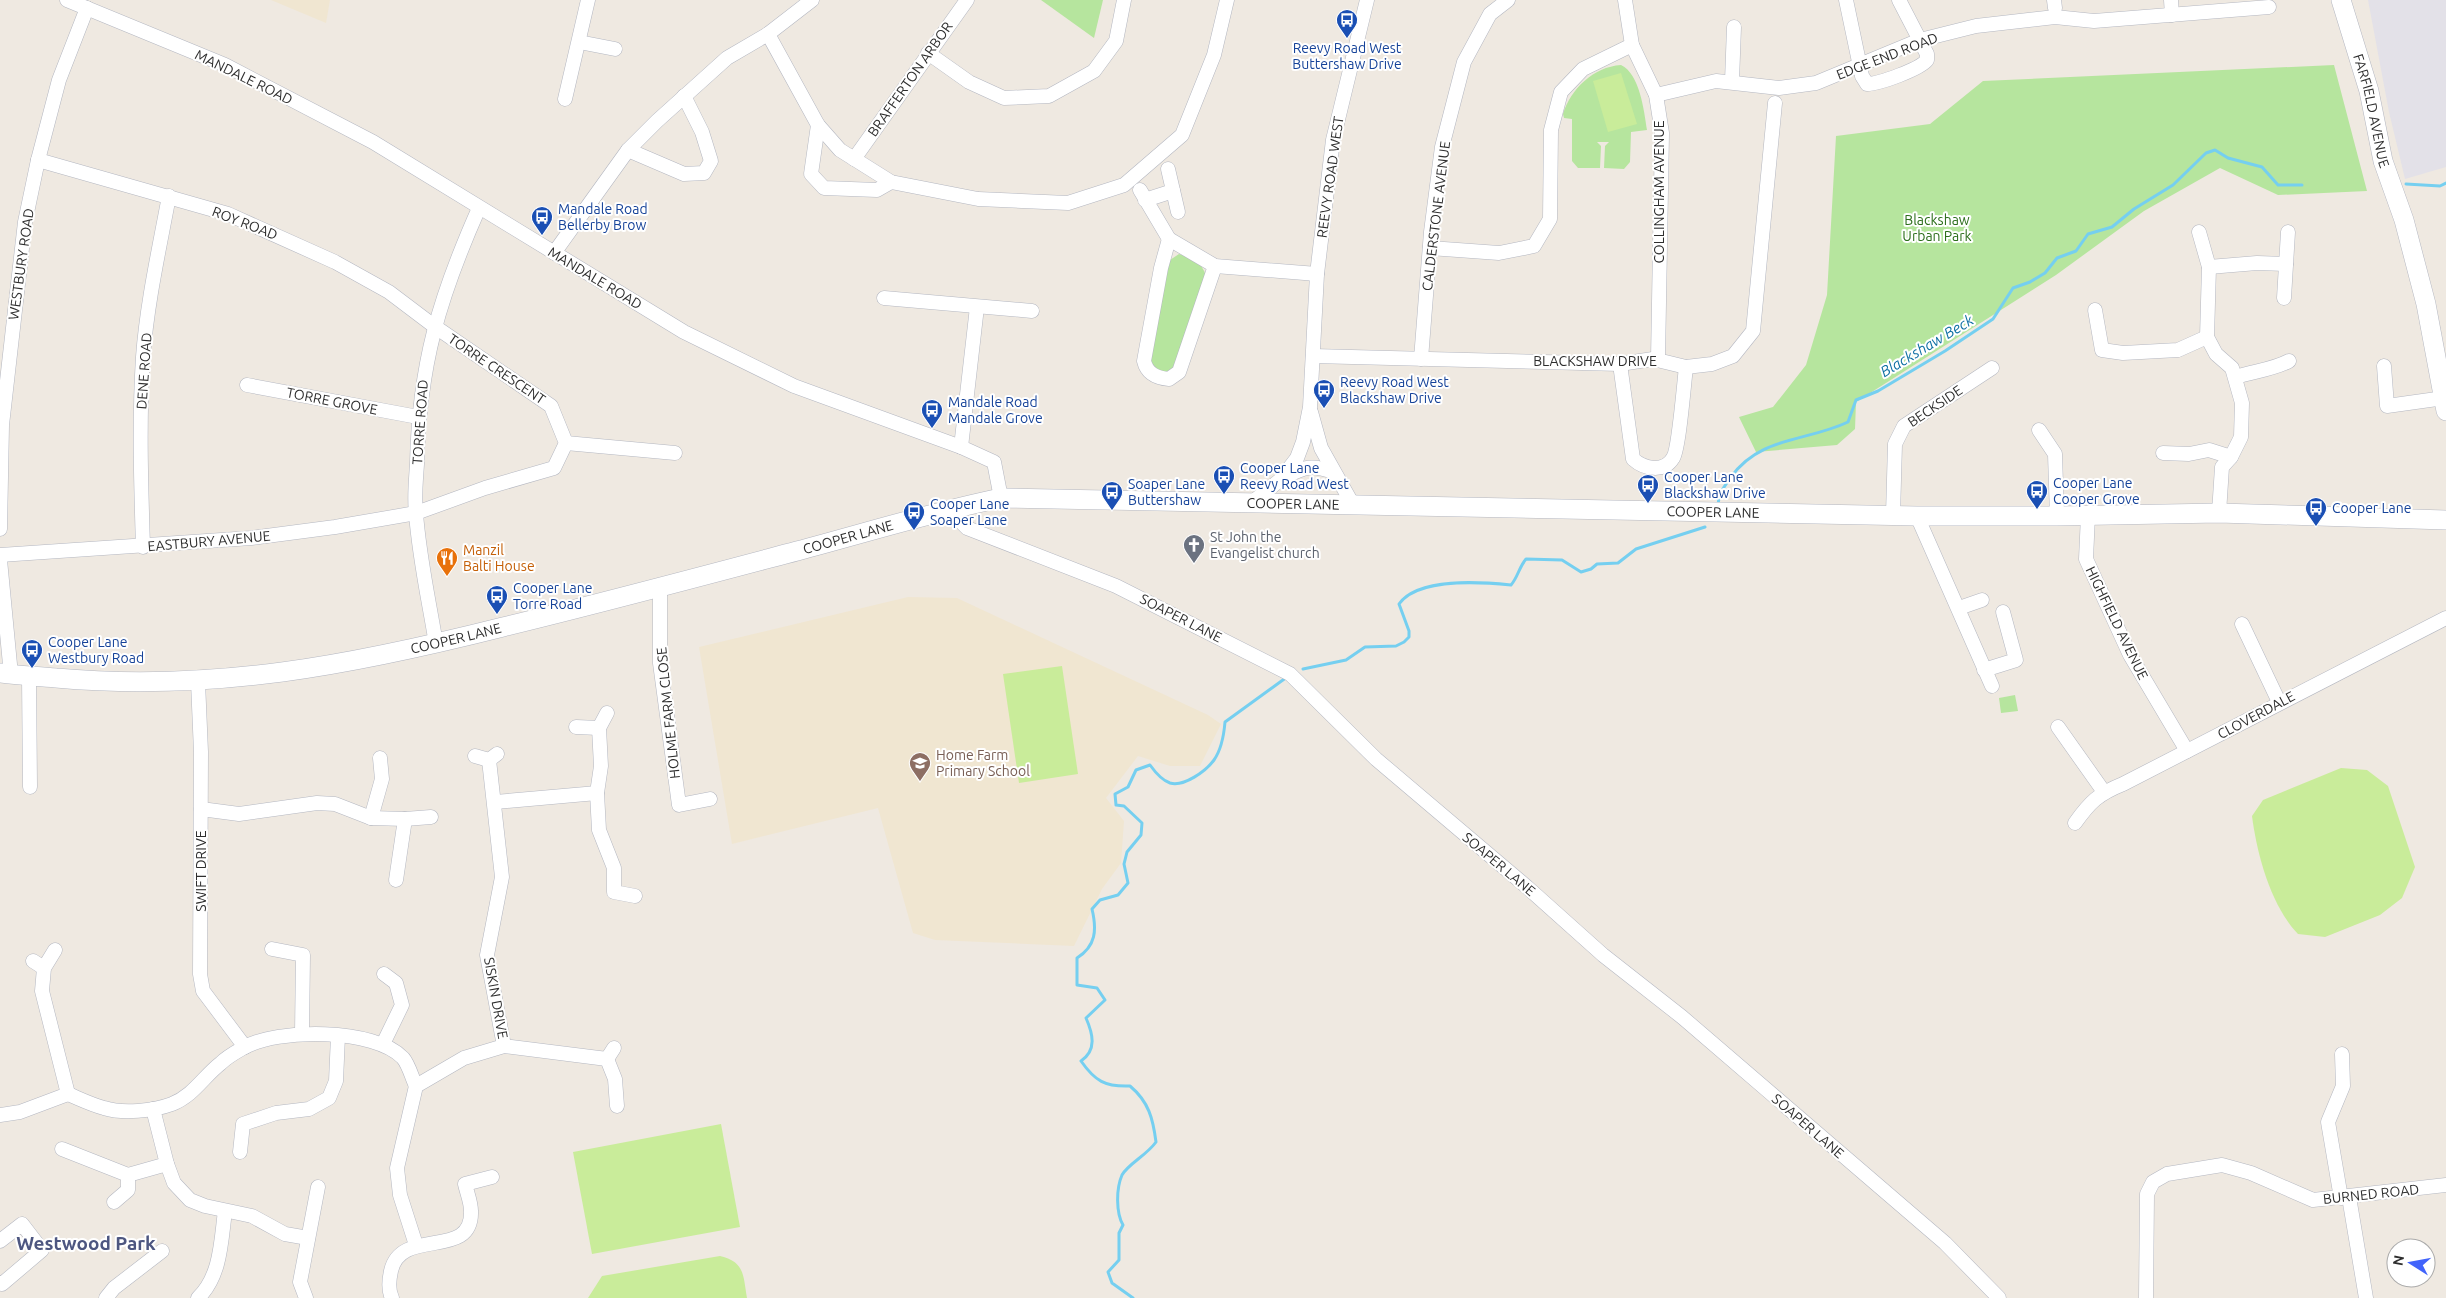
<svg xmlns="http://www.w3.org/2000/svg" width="2446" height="1298" font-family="Ubuntu,sans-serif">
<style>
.industrial{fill:#e3e1e8}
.education{fill:#f0e6d1}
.green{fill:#b6e59e}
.pitch{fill:#c9ec9a}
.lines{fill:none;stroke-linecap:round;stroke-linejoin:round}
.stream{stroke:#75cff0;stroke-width:3}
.street-casing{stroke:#b4b7c1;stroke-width:15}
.secondary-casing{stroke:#b4b7c1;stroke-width:20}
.street{stroke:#fff;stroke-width:14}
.secondary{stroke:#fff;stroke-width:19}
.labels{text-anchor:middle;stroke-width:4;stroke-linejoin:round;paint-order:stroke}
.transit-label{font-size:14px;fill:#164399;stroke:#fff;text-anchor:start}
.street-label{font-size:14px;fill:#2e2e2e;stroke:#fff}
.park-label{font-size:14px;fill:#2c6e1b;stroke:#fff}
.worship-label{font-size:14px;fill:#5b616d;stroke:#fff;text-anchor:start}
.food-label{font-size:14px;fill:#c56008;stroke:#fff;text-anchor:start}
.education-label{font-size:14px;fill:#785e54;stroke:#fff;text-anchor:start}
.water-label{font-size:15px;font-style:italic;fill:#0d6fa3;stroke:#fff}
.district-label{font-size:19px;font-weight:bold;fill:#4d5680;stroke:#fff}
</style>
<rect width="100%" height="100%" fill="#efe9e1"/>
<polygon class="industrial" points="2368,0 2446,0 2446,167 2405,179 2389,112"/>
<g class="education">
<polygon points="271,0 330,0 326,23"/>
<polygon points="908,597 957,598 1208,715 1221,724 1200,766 1170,766 1138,756 1106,798 1124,821 1121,863 1102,889 1074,946 935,940 913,933 878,808 732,844 699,647"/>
</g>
<g class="green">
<polygon points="1041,0 1103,0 1094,38"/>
<path d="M1621 65C1640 74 1644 111 1647 130L1631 132 1630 162 1624 169 1604 168 1605 146 1609 142H1597L1601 146 1600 168H1578L1572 161V119L1564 118 1563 114C1571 89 1593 67 1621 65Z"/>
<polygon points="2334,65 2367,191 2278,195 2220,168 2144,211 2056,275 1856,402 1855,429 1837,445 1756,452 1739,417 1773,407 1806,365 1827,295 1836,136 1930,124 1983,81"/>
<path d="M1179 254C1192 258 1202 262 1206 276L1176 365 1170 374 1161 375 1149 364 1167 262Z"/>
<polygon points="2015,695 2018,711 2001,713 1999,698"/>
</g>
<g class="pitch">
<polygon points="1621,73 1637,124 1608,132 1593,81"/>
<polygon points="1062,666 1078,774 1019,783 1003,674"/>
<path d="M2341 768 2367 770 2388 786 2415 867 2402 898 2380 915 2325 937 2298 934C2271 906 2257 855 2252 816L2263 800Z"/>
<polygon points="721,1124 740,1227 592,1254 573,1152"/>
<path d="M720 1256C745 1262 743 1275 747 1298H588L602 1276Z"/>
</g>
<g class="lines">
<g class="stream">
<polyline points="2406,184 2440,186 2446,183"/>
<path d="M1718 504C1719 493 1724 487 1731 477 1760 436 1806 442 1848 422L1856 400 1878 391 1945 351 1993 319 2013 288 2030 282 2045 273 2057 258 2076 251 2088 234 2112 227 2134 209 2173 185 2206 153 2215 150 2228 158 2262 167 2278 185H2302"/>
<path d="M1303 669 1346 660 1365 647 1396 646 1404 642 1409 637V631L1399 604C1418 577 1481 582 1511 585 1518 577 1519 567 1526 559L1562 560 1581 572 1591 569 1597 564 1618 563 1636 549 1705 527"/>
<path d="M1133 1298 1112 1283 1108 1272 1119 1260V1233L1123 1225C1116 1213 1116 1189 1122 1175 1128 1164 1147 1155 1156 1142 1153 1119 1149 1102 1130 1086 1105 1087 1095 1081 1081 1061 1097 1050 1093 1034 1086 1018L1105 1000 1097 988 1077 985V958C1096 946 1097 930 1092 909L1100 900 1118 895 1128 883 1124 864 1127 852 1141 835 1142 823 1124 806 1116 805 1115 794 1128 787 1136 770 1150 765C1155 772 1161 780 1170 783 1184 787 1206 771 1214 760 1221 750 1224 734 1225 722L1287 677"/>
</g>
<g class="street-casing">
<g id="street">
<polyline points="67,0 225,65 373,142 684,332 794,386 961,447 994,462 1001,498"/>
<polyline points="1625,0 1632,45 1656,95 1662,133 1658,359"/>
<path d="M1846 0 1862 76 1867 84C1879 84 1920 69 1927 60V54L1899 0"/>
<polyline points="2054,0 2055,8"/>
<polyline points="2171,0 2172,15"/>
<polyline points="768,34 818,125 840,150 891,182 978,199 1068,203 1124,185 1182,135 1214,55 1227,0"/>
<polyline points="579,42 615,49"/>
<polyline points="928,53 969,82 1004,98 1049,96 1094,71 1116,41 1124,0"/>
<polyline points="1732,81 1734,27"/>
<polyline points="1656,95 1716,81 1779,88 1816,83 1920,40 1976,26 2055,17 2094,21 2269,7"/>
<polyline points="565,99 588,0"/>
<polyline points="818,125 811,174 824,188 877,190 891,182"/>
<polyline points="628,150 684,174 704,173 711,161 702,132 684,96"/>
<polyline points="854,159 967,0"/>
<polyline points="1168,169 1178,212"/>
<polyline points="1140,190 1169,239 1215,266 1317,274"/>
<polyline points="1145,200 1173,191"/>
<polyline points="2199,232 2209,267 2207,337 2216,354 2232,368 2242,403 2241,437 2231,457 2222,467 2219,513"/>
<path d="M1169 239 1161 268 1144 361C1147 374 1157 378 1169 379L1179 372 1215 266"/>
<polyline points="1430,248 1499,253 1534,246 1550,219 1551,130 1561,92 1583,69 1632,45"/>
<polyline points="554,253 628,150 657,121 727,58 768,34 812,0"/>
<polyline points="2209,267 2257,263 2286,264"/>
<polyline points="884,298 1032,311"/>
<polyline points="2284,298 2288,232"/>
<polyline points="2095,310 2102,350 2123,353 2178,350 2207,337"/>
<polyline points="1313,356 1620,364 1653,359 1686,367 1712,364 1733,356 1753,331 1775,103"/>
<polyline points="1421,359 1431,232 1442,147 1464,62 1490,14 1508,0"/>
<path d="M1620 364 1633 459C1644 469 1664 473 1673 458 1679 449 1684 383 1686 367"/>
<polyline points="2384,366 2387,406 2444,398"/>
<path d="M2236 377C2254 371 2272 370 2289 361"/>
<polyline points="247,385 418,417"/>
<polyline points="1311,412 1321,448 1353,505"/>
<polyline points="2039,430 2055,454 2057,516"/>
<polyline points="566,443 675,453"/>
<polyline points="961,447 977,307"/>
<polyline points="2163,453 2189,454 2209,450 2231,457"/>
<path d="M1284 477C1305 467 1311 464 1333 472"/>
<polyline points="1250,504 1280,480 1297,458 1303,442 1310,407 1317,274 1333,140 1367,0"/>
<polyline points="952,508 957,518 967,528 1116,586 1290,674 1376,759 1527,887 1603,955 1682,1017 1945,1243 1999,1298"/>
<polyline points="1893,515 1895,444 1904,426 1992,368"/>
<polyline points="2088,515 2086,559 2130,655 2187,751"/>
<polyline points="1917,516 1992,686"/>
<polyline points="0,529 2,425 25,222 38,160 59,80 87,8"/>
<path d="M143 547C141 483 139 420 143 357 147 303 159 250 169 196"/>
<polyline points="0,555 251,538 335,527 416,513 485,488 554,468 566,443 551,406 434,326 389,292 335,262 228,214 38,160"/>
<polyline points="0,560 11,675"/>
<polyline points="660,588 660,663 679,805 710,799"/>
<polyline points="1959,608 1982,600"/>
<polyline points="2242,624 2279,702"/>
<path d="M436 644C429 601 419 557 416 513 414 497 416 480 417 464 419 365 439 298 479 208"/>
<polyline points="1984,670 2016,660 2003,612"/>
<polyline points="29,676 30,787"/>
<polyline points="198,682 201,752 200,974 203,991 245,1047"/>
<polyline points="607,713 599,728 601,766 597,793 599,830 614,868 614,892 635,896"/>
<polyline points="576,727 599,728"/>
<polyline points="2058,727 2104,792"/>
<polyline points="475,756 489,760 497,754"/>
<polyline points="489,760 502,877 487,955 504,1046"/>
<polyline points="495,802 597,793"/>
<polyline points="201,809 239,814 317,803 335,804 371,818 405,819 431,817"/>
<polyline points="371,818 382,779 380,758"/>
<path d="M2075 823C2090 802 2098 794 2123 784L2446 618"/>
<polyline points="396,880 405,819"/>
<polyline points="272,949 303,955 302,1034"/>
<polyline points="55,950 44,968 42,991 68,1094"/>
<polyline points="33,961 44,968"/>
<polyline points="383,1044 402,1005 396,983 384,974"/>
<polyline points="607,1059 614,1048"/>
<polyline points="416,1086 464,1058 504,1046 607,1059 615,1079 617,1106"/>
<polyline points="416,1086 397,1168 400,1195 416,1245"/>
<polyline points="153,1109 167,1164 174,1183 190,1200 205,1206 252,1216 285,1234 308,1238"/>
<path d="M0 1115 20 1112 68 1094C80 1099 92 1105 104 1108 123 1114 153 1111 172 1104 194 1095 203 1077 221 1063 227 1057 236 1052 243 1048 277 1028 375 1028 403 1058 409 1065 412 1078 416 1086"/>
<polyline points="62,1149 128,1175 167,1164"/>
<polyline points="240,1152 243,1124 276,1113 309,1109 329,1098 336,1081 338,1036"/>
<polyline points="2349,1197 2366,1298"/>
<polyline points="2341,1198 2328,1122 2343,1086 2342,1054"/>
<polyline points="114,1202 128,1190 128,1175"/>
<polyline points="0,1241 22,1224 42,1250 2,1284 0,1283"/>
<polyline points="106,1298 114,1288 162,1251"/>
<path d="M198 1298C221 1276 221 1241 225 1211"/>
<polyline points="306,1298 300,1282 318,1187"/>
<path d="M392 1298C388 1290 389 1280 391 1271 401 1226 473 1261 471 1211 471 1202 467 1193 465 1184L492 1177"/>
<polyline points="2146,1298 2147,1194 2153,1182 2167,1174 2222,1165 2251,1173 2313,1200 2446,1185"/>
</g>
</g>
<g class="secondary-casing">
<g id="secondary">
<path id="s1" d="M2341 0 2369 91 2383 161 2404 220 2426 304 2446 411"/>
<path id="s2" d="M0 673C19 676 38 676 56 678 214 692 352 665 503 627 602 603 699 577 797 551 865 533 932 512 1001 498L1917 516H2057L2219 513 2446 520"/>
</g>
</g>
<use href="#street" class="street"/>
<use href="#secondary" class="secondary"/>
</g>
<defs>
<g id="bus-pin" transform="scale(1.125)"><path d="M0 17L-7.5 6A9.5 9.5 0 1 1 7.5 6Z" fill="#1a4fb4" stroke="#fff"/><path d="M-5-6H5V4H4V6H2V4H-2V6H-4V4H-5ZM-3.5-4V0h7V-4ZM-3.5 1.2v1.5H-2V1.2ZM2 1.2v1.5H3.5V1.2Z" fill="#fff"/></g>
<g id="church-pin" transform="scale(1.125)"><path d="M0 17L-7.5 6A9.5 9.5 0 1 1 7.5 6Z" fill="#6b7280" stroke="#fff"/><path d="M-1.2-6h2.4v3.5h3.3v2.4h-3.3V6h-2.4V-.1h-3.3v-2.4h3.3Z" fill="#fff"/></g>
<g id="restaurant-pin" transform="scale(1.125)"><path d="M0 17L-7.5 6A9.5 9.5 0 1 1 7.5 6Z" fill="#e8710a" stroke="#fff"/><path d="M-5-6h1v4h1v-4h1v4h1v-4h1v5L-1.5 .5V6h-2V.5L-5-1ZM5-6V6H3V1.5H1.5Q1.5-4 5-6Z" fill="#fff"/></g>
<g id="school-pin" transform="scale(1.125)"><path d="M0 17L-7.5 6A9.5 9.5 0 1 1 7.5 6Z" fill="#8d6e63" stroke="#fff"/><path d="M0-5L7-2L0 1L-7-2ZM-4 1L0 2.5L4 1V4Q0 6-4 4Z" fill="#fff"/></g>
</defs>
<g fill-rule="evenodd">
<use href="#bus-pin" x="1347" y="20"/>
<use href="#bus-pin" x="542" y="217"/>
<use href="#bus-pin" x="1324" y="390"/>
<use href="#bus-pin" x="932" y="410"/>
<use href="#bus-pin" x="1224" y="476"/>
<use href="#bus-pin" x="1648" y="485"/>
<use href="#bus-pin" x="2037" y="491"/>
<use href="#bus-pin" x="1112" y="492"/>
<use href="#bus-pin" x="2316" y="508"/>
<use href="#bus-pin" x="914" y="512"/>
<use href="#church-pin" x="1194" y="545"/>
<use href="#restaurant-pin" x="447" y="558"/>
<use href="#bus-pin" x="497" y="596"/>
<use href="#bus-pin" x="32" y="650"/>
<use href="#school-pin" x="920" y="763"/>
</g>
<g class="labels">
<g class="transit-label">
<text x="1347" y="53" text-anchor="middle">Reevy Road West<tspan x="1347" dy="16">Buttershaw Drive</tspan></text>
<text x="558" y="214">Mandale Road<tspan x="558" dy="16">Bellerby Brow</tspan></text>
<text x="1340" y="387">Reevy Road West<tspan x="1340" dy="16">Blackshaw Drive</tspan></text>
<text x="948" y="407">Mandale Road<tspan x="948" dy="16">Mandale Grove</tspan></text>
<text x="1240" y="473">Cooper Lane<tspan x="1240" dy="16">Reevy Road West</tspan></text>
<text x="1664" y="482">Cooper Lane<tspan x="1664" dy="16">Blackshaw Drive</tspan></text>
<text x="2053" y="488">Cooper Lane<tspan x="2053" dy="16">Cooper Grove</tspan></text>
<text x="1128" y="489">Soaper Lane<tspan x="1128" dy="16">Buttershaw</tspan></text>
<text x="930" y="509">Cooper Lane<tspan x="930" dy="16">Soaper Lane</tspan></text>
<text x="2332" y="513">Cooper Lane</text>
<text x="513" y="593">Cooper Lane<tspan x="513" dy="16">Torre Road</tspan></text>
<text x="48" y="647">Cooper Lane<tspan x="48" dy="16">Westbury Road</tspan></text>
</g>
<g class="street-label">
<text transform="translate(1887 56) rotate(-21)" y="5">EDGE END ROAD</text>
<text transform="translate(244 77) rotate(26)" y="5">MANDALE ROAD</text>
<text transform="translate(910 79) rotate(-55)" y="5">BRAFFERTON ARBOR</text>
<text dy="5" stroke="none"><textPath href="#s1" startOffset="115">FARFIELD AVENUE</textPath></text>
<text transform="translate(1330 177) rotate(-82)" y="5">REEVY ROAD WEST</text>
<text transform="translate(1659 192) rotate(-90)" y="5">COLLINGHAM AVENUE</text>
<text transform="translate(1436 216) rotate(-83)" y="5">CALDERSTONE AVENUE</text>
<text transform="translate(245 223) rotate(21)" y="5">ROY ROAD</text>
<text transform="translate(21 264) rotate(-82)" y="5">WESTBURY ROAD</text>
<text transform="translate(595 278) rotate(31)" y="5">MANDALE ROAD</text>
<text x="1595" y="366">BLACKSHAW DRIVE</text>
<text transform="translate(497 369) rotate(34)" y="5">TORRE CRESCENT</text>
<text transform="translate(144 371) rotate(-86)" y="5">DENE ROAD</text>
<text transform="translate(332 401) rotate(11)" y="5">TORRE GROVE</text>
<text transform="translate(1935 406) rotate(-34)" y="5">BECKSIDE</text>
<text transform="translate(420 422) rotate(-86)" y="5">TORRE ROAD</text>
<text dy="5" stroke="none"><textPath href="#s2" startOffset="1315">COOPER LANE</textPath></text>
<text dy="5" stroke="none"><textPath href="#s2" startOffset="1735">COOPER LANE</textPath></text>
<text dy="5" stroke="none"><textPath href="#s2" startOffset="865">COOPER LANE</textPath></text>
<text transform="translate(209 541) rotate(-5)" y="5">EASTBURY AVENUE</text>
<text transform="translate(1181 618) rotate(27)" y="5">SOAPER LANE</text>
<text transform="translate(2117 623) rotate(64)" y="5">HIGHFIELD AVENUE</text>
<text dy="5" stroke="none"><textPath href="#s2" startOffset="460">COOPER LANE</textPath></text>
<text transform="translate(668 713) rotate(-96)" y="5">HOLME FARM CLOSE</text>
<text transform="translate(2256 715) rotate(-28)" y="5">CLOVERDALE</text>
<text transform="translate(1499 864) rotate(40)" y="5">SOAPER LANE</text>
<text transform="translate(201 871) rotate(-90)" y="5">SWIFT DRIVE</text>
<text transform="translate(496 998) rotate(80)" y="5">SISKIN DRIVE</text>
<text transform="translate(1808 1126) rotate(41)" y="5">SOAPER LANE</text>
<text transform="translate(2371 1194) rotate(-6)" y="5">BURNED ROAD</text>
</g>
<g class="park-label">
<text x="1937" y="225">Blackshaw<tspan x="1937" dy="16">Urban Park</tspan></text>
</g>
<g class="worship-label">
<text x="1210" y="542">St John the<tspan x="1210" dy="16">Evangelist church</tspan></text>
</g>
<g class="food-label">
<text x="463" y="555">Manzil<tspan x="463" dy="16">Balti House</tspan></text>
</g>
<g class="education-label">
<text x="936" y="760">Home Farm<tspan x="936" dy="16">Primary School</tspan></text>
</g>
<g class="water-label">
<text transform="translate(1927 346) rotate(-31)" y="5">Blackshaw Beck</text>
</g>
<g class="district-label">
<text x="86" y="1250">Westwood Park</text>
</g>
</g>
<g transform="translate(2411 1263) rotate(281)"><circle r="24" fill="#ffffff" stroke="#ababab"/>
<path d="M0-4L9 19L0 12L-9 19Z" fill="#4264fb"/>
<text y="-8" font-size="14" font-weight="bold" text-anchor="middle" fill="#2e2e2e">N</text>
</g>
</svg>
